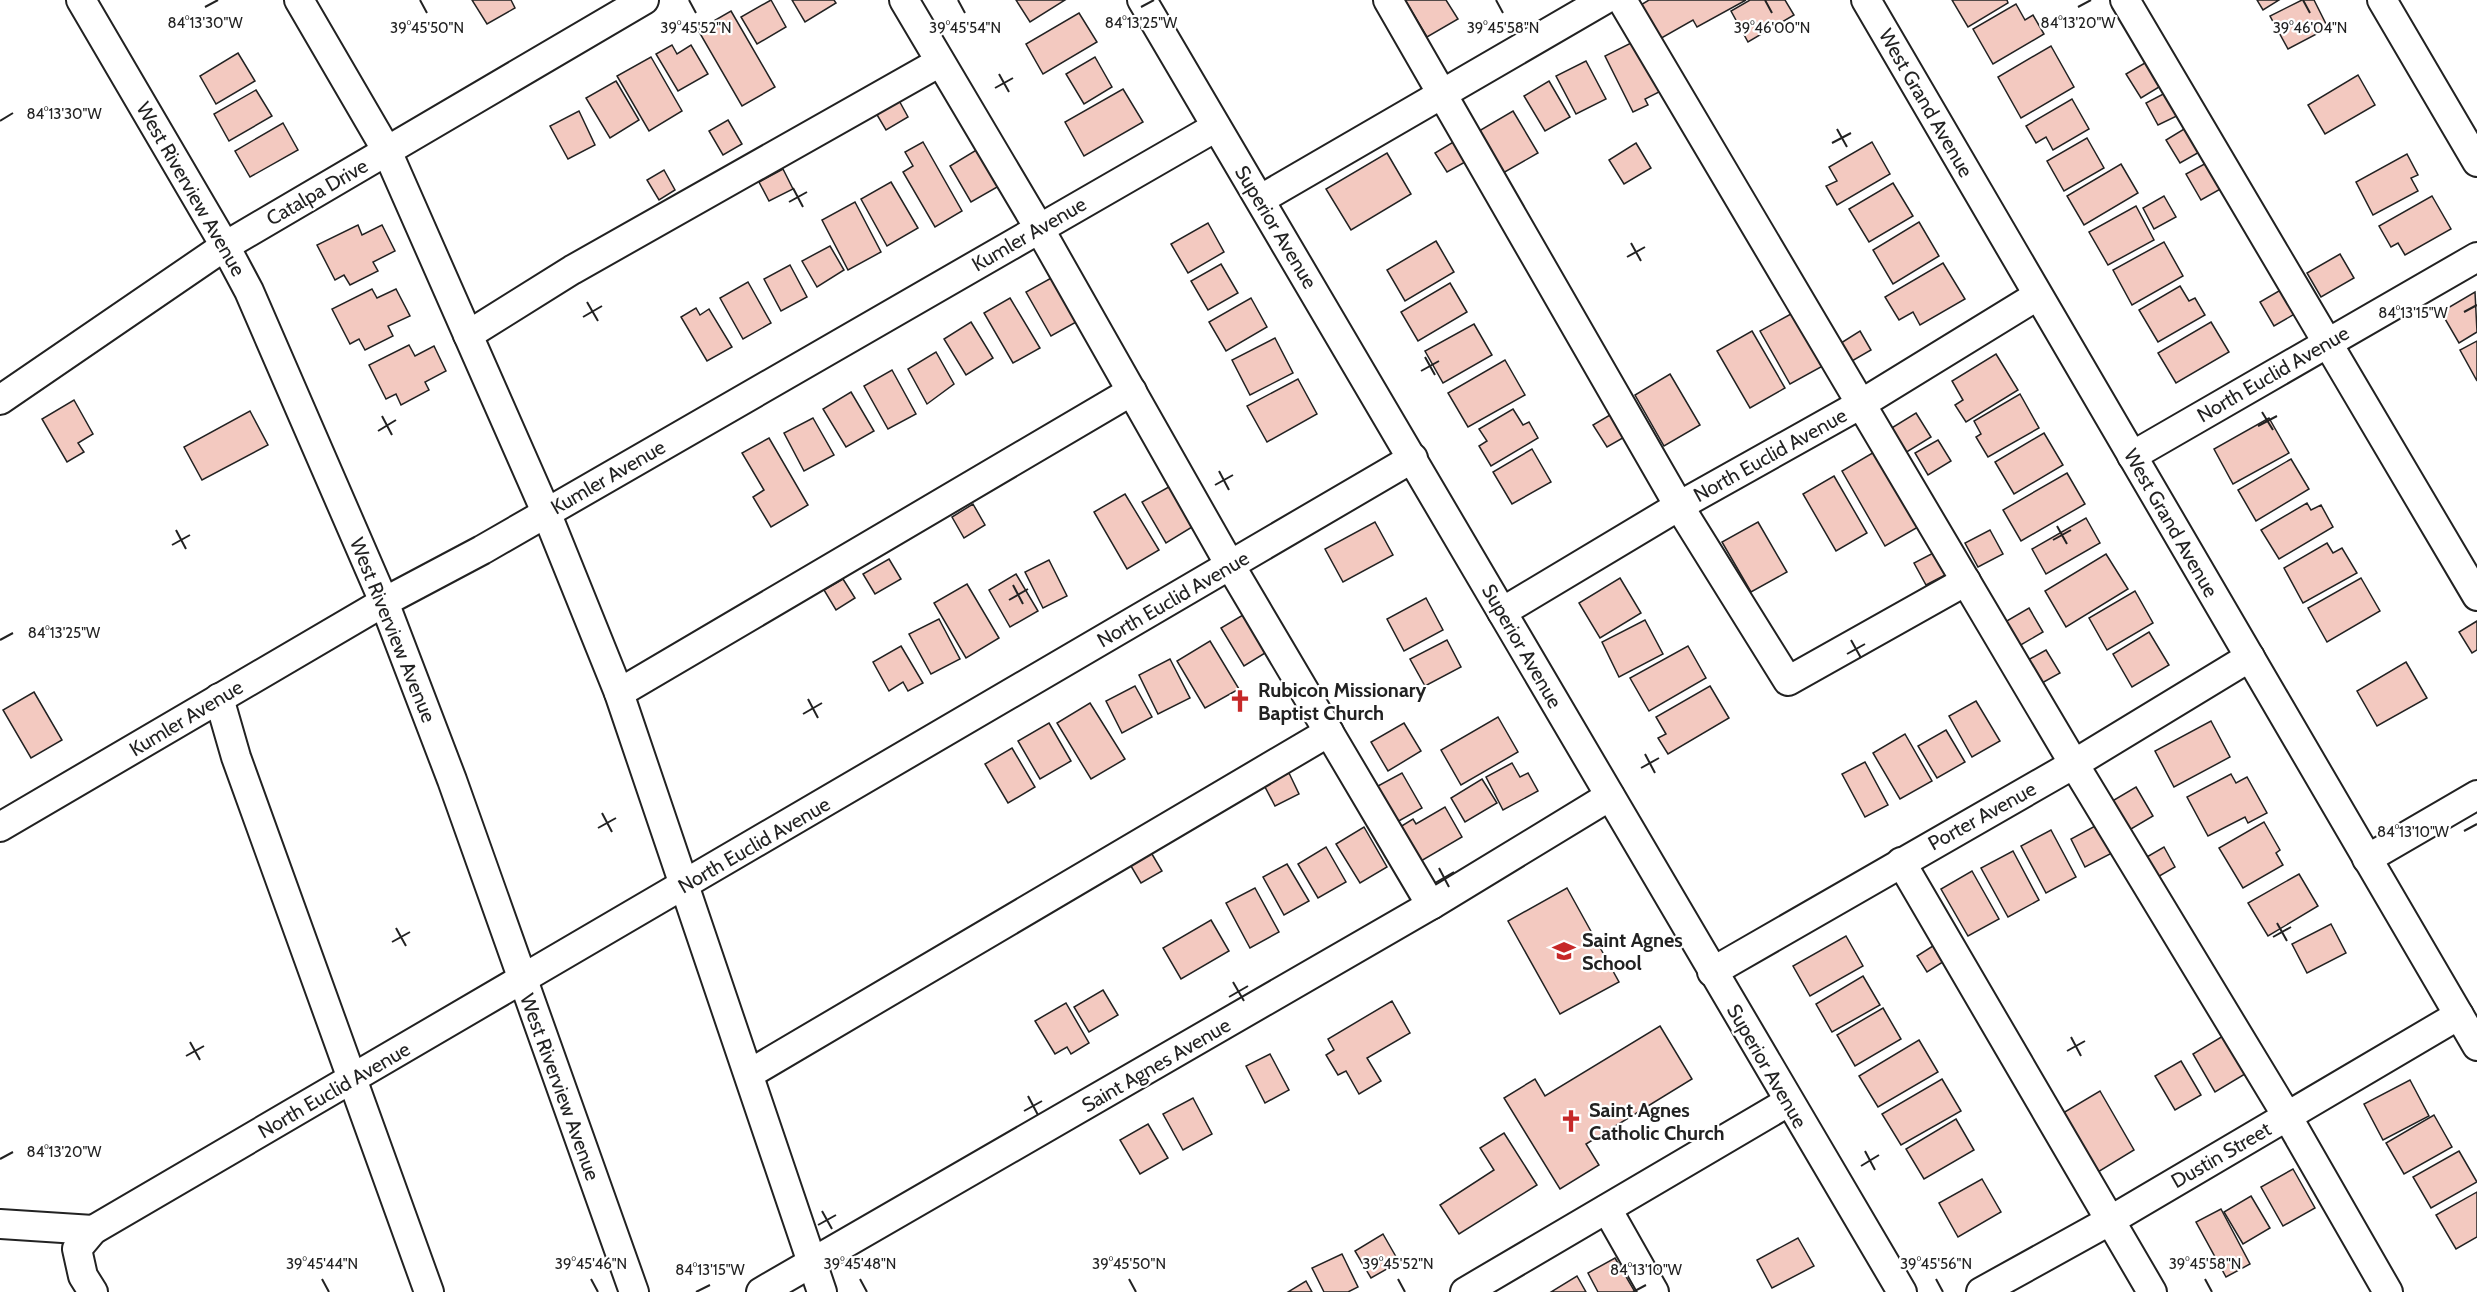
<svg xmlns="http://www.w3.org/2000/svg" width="2477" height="1292" font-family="Cabin,sans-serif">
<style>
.building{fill:#f3c9c0;stroke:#222;stroke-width:1.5}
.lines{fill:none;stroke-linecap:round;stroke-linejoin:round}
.minor-casing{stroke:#222;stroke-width:32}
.minor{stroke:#fff;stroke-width:28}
.ticks{fill:none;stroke:#222;stroke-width:2}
.labels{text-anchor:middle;stroke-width:4.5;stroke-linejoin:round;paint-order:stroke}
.street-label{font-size:20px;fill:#222;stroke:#fff}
.poi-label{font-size:20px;font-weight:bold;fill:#222;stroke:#fff;text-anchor:start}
.ticks-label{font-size:15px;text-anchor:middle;fill:#222;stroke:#fff;stroke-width:4.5;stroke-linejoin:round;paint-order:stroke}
</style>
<rect width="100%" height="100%" fill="#fff"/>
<g class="building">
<polygon points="472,0 511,0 515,8 487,24"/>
<polygon points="771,0 786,27 757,44 741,17"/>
<polygon points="792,0 834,0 836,3 805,22"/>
<polygon points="1016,0 1065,0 1030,22"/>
<polygon points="1405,0 1446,0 1458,19 1427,37"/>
<polygon points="1649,0 1746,0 1697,27 1693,20 1658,40 1639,6"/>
<polygon points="1750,0 1785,0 1794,15 1748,42 1731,11"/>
<polygon points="1952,0 2007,0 2008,3 1968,27"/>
<polygon points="2257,0 2279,0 2263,10"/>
<polygon points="2302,0 2314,0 2328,28 2288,49 2270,16"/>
<polygon points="2016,4 2025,20 2033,15 2044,34 1993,64 1973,29"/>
<polygon points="731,11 775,87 742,106 698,30"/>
<polygon points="1079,13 1097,42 1043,74 1026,44"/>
<polygon points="1637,40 1663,90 1645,99 1648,105 1633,112 1605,56"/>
<polygon points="672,45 677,54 691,45 708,74 678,91 656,54"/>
<polygon points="2051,46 2074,87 2021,118 1998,77"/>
<polygon points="238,53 255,81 216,104 200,76"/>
<polygon points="651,57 682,111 649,131 617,76"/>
<polygon points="1095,57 1112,87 1084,104 1066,74"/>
<polygon points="2150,60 2164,84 2141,98 2126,74"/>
<polygon points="1586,61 1606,99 1576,114 1556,76"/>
<polygon points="2358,75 2375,105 2325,134 2308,105"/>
<polygon points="616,81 639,120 610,138 586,98"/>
<polygon points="1549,81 1570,117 1545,131 1524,96"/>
<polygon points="1123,89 1143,122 1084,156 1065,122"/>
<polygon points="256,90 272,116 229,141 214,114"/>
<polygon points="2169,91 2181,114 2158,125 2146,103"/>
<polygon points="896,95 908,117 886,130 873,108"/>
<polygon points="2072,99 2089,129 2053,150 2046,137 2036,143 2026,126"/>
<polygon points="579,111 595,145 568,159 550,126"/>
<polygon points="1513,111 1538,153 1503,173 1479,131"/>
<polygon points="728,120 742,144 723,155 709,131"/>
<polygon points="283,123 298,150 250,177 235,151"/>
<polygon points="2189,126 2203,150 2180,163 2166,140"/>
<polygon points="2087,138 2104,168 2064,191 2047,161"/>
<polygon points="1455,141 1467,161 1447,172 1435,153"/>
<polygon points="923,142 962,211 935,227 903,172 913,166 905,152"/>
<polygon points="1872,142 1890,174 1837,205 1826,186 1837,181 1829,167"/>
<polygon points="1636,143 1651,168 1624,184 1609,160"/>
<polygon points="978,149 999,186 971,202 950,166"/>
<polygon points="1387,153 1411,194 1351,230 1326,189"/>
<polygon points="2407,154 2418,175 2411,178 2418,191 2373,215 2356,182"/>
<polygon points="2210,161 2224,187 2201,200 2186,174"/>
<polygon points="2121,164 2138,193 2084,225 2067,196"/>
<polygon points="783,169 793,189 769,201 759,182"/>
<polygon points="664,170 675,190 659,200 647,180"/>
<polygon points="891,182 918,228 887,246 861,199"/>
<polygon points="1893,183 1913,216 1869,242 1849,209"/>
<polygon points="2164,196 2176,217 2154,229 2143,208"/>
<polygon points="2432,196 2451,229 2405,255 2398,243 2391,247 2379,226"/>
<polygon points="855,202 881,252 848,270 822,220"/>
<polygon points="2136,206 2154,240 2108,265 2089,232"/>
<polygon points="1919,222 1939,256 1893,284 1873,250"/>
<polygon points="1208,223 1224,252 1188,273 1171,244"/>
<polygon points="358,225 362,235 382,225 395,251 373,262 378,271 350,285 344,275 335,280 317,245"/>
<polygon points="1436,241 1454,272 1405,301 1387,270"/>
<polygon points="2164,242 2183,276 2132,305 2113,270"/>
<polygon points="830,246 844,270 817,287 802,261"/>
<polygon points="2340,254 2354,278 2321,297 2307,273"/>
<polygon points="1943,263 1965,299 1920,325 1913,312 1899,320 1885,297"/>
<polygon points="1221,264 1238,293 1208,310 1191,281"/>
<polygon points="790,265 807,297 781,311 764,279"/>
<polygon points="1053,277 1078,321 1051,336 1026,292"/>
<polygon points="748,282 771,323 743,339 720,298"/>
<polygon points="1450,283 1467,312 1418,341 1401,312"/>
<polygon points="2180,286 2189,301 2195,298 2205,315 2158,342 2139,310"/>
<polygon points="2284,288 2298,312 2274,326 2260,302"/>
<polygon points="372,289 377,298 396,289 410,316 388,326 393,336 365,350 359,339 350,344 332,309"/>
<polygon points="2475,292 2477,332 2459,343 2441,312"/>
<polygon points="1010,298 1040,348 1013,363 984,313"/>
<polygon points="1251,298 1267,327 1226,351 1209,322"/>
<polygon points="696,308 700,315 709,309 732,347 707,361 681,317"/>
<polygon points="1800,309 1830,362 1790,384 1760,331"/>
<polygon points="971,322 993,358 966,375 944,339"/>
<polygon points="2211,322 2229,352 2176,383 2158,353"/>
<polygon points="1474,324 1492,355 1443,383 1425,351"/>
<polygon points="1752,331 1785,388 1750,408 1717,351"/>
<polygon points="1860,331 1871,350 1852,361 1841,343"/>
<polygon points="1275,338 1293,373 1250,395 1232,360"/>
<polygon points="2477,341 2477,381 2460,350"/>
<polygon points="409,345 415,356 434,346 446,371 425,382 429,390 401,405 396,394 386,399 369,365"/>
<polygon points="936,352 954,384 927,404 908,369"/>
<polygon points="1996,354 2018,390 1966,422 1955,405 1963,400 1952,381"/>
<polygon points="1505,360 1525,395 1468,427 1448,393"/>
<polygon points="892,370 916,414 888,429 864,386"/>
<polygon points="1670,374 1700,425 1664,446 1635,395"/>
<polygon points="1298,379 1317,414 1267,442 1247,406"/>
<polygon points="851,392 874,431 846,447 823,409"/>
<polygon points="2020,394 2039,428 1988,457 1976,437 1981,434 1974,421"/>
<polygon points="74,400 93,434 78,443 84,452 67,462 42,419"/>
<polygon points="1513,409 1523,425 1529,422 1538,438 1491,466 1479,446 1487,441 1479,429"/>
<polygon points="250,411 268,445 202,480 184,447"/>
<polygon points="1615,412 1628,435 1607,447 1593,425"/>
<polygon points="1916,413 1931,437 1905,453 1890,429"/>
<polygon points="813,418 834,455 804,471 784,433"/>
<polygon points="2269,418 2289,453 2233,484 2214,449"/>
<polygon points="2044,433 2063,465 2014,494 1995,462"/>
<polygon points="769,438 808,505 771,527 753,497 764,490 742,453"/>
<polygon points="1938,440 1951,461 1928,475 1915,453"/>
<polygon points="1881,448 1925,523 1885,546 1842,471"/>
<polygon points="1532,449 1551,482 1512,504 1493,472"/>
<polygon points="2291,459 2309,489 2256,521 2238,490"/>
<polygon points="2067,473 2085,504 2021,541 2003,510"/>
<polygon points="1834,476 1867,533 1836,551 1803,494"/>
<polygon points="1174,484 1197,524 1166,543 1142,502"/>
<polygon points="1125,494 1159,550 1127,569 1094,512"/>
<polygon points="2307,503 2311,510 2321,505 2333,527 2279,559 2261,530"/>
<polygon points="973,504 985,525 964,538 952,517"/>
<polygon points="2086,518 2100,543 2046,574 2032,549"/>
<polygon points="1375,522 1393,555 1343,582 1325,549"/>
<polygon points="1758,522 1787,572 1751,592 1722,542"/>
<polygon points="1990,530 2003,554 1978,567 1965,543"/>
<polygon points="2327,543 2333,553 2342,548 2357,573 2303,603 2284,568"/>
<polygon points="1939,550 1951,572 1926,585 1914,563"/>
<polygon points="2106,554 2128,589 2066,627 2045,591"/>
<polygon points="889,559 901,579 875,594 863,574"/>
<polygon points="1049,560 1067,596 1043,608 1025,572"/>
<polygon points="1016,574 1038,611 1010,627 989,590"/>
<polygon points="1620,578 1641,613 1600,638 1579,603"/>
<polygon points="2361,578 2380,611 2327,642 2308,608"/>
<polygon points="843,579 855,598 836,610 824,590"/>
<polygon points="967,584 999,638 966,658 934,603"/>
<polygon points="2135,591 2153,623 2107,650 2089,618"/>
<polygon points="1426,598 1443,630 1404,651 1387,619"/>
<polygon points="2029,608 2043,632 2019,646 2005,622"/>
<polygon points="1248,612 1270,650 1244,666 1221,628"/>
<polygon points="939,619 960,659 931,674 909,634"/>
<polygon points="1645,620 1663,654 1619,677 1602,642"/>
<polygon points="2477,621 2477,650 2472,653 2459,632"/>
<polygon points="2149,632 2169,665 2132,687 2113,654"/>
<polygon points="1447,640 1461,667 1425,686 1410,659"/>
<polygon points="1210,641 1239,689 1205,708 1177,661"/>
<polygon points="901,646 923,683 908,691 903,682 889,691 873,662"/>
<polygon points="1688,646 1706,678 1649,711 1630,678"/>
<polygon points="2046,650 2060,673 2042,683 2028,660"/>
<polygon points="1170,659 1190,698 1158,714 1139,675"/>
<polygon points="2406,662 2427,698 2377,726 2357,691"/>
<polygon points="1135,686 1152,717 1122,733 1106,701"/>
<polygon points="1710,686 1729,718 1668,754 1658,738 1666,734 1656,717"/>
<polygon points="34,692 62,740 31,758 3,710"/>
<polygon points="1976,701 2000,741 1972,757 1949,716"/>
<polygon points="1090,703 1125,759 1091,779 1057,723"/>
<polygon points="1498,717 1518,752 1461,785 1441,750"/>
<polygon points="2211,721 2230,757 2174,787 2155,751"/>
<polygon points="1049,723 1071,761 1040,779 1018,741"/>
<polygon points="1404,723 1421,751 1388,771 1371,742"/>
<polygon points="1946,730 1965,762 1937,778 1918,746"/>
<polygon points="1905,734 1932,781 1900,799 1873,753"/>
<polygon points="1012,748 1035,787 1008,803 985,764"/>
<polygon points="1865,762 1888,805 1865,817 1842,774"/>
<polygon points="1512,763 1520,777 1528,773 1538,791 1503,810 1486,777"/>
<polygon points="1289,773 1299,794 1275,806 1264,785"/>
<polygon points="1402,773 1422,808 1397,822 1376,787"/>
<polygon points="2231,774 2236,783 2247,777 2267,813 2248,823 2245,817 2208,836 2187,797"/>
<polygon points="1482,779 1497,803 1465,822 1451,798"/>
<polygon points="2136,787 2153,816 2126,832 2109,803"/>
<polygon points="1445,807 1462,837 1421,861 1400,827 1413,819 1416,824"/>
<polygon points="2264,822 2280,850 2276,853 2283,865 2243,888 2219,848"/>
<polygon points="2097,825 2112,853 2085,867 2071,839"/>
<polygon points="1364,827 1387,867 1360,883 1336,844"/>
<polygon points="2051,830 2076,877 2046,893 2021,846"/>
<polygon points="1326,847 1346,882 1318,898 1298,864"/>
<polygon points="2164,847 2175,867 2156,878 2145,858"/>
<polygon points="1149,849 1162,871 1141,883 1128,861"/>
<polygon points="2013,851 2039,900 2008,917 1981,868"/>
<polygon points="1287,864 1309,901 1284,915 1263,877"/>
<polygon points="1972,871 1999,919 1968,936 1941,889"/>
<polygon points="2299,874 2318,906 2268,936 2248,903"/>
<polygon points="1255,888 1279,932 1250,948 1226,903"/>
<polygon points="1567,888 1619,982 1560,1014 1508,921"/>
<polygon points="1211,920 1229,951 1181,979 1163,948"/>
<polygon points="2331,924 2346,953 2307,973 2292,944"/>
<polygon points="1846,936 1863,966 1810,996 1793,966"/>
<polygon points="1936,944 1946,960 1927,972 1917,956"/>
<polygon points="1863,976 1880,1005 1832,1032 1816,1004"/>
<polygon points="1103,990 1118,1015 1089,1032 1074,1007"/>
<polygon points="1392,1001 1410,1033 1367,1058 1381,1081 1359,1094 1346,1071 1338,1075 1326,1055 1334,1050 1328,1039"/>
<polygon points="1066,1003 1089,1043 1071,1054 1067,1047 1055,1054 1035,1021"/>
<polygon points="1883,1008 1901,1039 1855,1066 1837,1035"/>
<polygon points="1660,1026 1692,1079 1586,1144 1599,1165 1560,1189 1504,1098 1535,1079 1545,1096"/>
<polygon points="2223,1036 2245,1074 2215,1092 2193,1054"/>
<polygon points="1919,1040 1938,1072 1878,1107 1859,1076"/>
<polygon points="1270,1054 1289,1090 1265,1103 1246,1066"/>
<polygon points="2181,1061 2201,1095 2175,1110 2155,1076"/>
<polygon points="1942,1079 1961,1111 1901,1145 1882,1114"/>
<polygon points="2410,1080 2429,1116 2383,1140 2364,1104"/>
<polygon points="2100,1091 2134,1150 2098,1172 2063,1113"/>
<polygon points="1193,1098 1212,1134 1183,1150 1163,1114"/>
<polygon points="2434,1115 2452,1147 2404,1174 2386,1143"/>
<polygon points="1956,1119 1974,1150 1924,1179 1906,1149"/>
<polygon points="1148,1124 1168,1158 1140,1174 1120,1140"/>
<polygon points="1504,1133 1537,1185 1459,1234 1440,1205 1494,1170 1480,1148"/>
<polygon points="2459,1151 2477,1182 2431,1208 2413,1177"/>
<polygon points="2293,1169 2315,1208 2283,1226 2261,1187"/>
<polygon points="1982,1179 2001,1212 1958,1237 1939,1203"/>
<polygon points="2477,1192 2477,1237 2456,1249 2436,1215"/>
<polygon points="2251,1196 2270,1228 2243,1244 2224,1212"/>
<polygon points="2221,1209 2250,1264 2226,1277 2196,1222"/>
<polygon points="1383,1234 1399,1262 1371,1278 1355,1251"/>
<polygon points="1798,1238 1814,1266 1772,1288 1757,1260"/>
<polygon points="1342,1254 1358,1287 1348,1292 1324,1292 1312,1268"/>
<polygon points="1615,1258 1635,1292 1598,1292 1588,1273"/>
<polygon points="1577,1276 1586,1292 1551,1292"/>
<polygon points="1306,1281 1312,1292 1288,1292"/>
</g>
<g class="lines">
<g class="minor-casing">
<g id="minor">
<polyline points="81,0 225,246 249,291 384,602 452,780 634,1292"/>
<polyline points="299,0 387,151 546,512 619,693 822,1292"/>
<polyline points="904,0 1039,228 1230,565 1431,905"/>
<polyline points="1142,0 1902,1292"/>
<polyline points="1388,0 1679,506 1788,681 1966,581"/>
<polyline points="1622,0 2074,764 2287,1116 2388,1292"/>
<polyline points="1866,0 2477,1046"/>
<polyline points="2125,0 2477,596"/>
<polyline points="2382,0 2477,162"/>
<polyline points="1261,199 1604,0"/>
<polyline points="468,335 572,270 940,62"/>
<polyline points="0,400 225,246 644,0"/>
<polyline points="2132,456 2477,257"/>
<polyline points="1502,612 1679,506 1861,404 2037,296"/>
<polyline points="619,693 1132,391"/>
<polyline points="219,698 236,757 429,1292"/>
<polyline points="0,827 384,602 482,550 1216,127"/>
<polyline points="2367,859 2477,795"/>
<polyline points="1901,862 2152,1292"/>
<polyline points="1712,972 2074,764 2250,657"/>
<polyline points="749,1074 1329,732"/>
<polyline points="1607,1209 1654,1292"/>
<polyline points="0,1224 93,1230"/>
<polyline points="93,1292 83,1276 77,1249 93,1230 1413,458"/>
<polyline points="761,1292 1431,905 1610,796"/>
<polyline points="1465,1292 1788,1102"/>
<polyline points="1981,1292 2111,1220 2459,1015"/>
</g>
</g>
<use href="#minor" class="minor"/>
</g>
<path class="ticks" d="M420 0 427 13M689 0 696 13M958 0 965 13M1496 0 1503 13M1765 0 1772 13M2303 0 2310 13M205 7 218 0M1141 7 1154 0M2078 7 2091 0M999 74 1009 92M995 88 1013 78M0 121 13 113M1837 129 1847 147M1832 143 1851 133M793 188 803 207M789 202 807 192M1631 243 1641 261M1627 257 1645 247M587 302 598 321M2464 312 2477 305M583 317 602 306M1425 357 1435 375M1421 371 1439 361M2262 412 2273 430M382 416 392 435M2258 426 2277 416M378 431 396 420M1219 471 1229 490M1215 485 1233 475M2057 526 2067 544M176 530 186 549M2053 540 2071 530M172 545 190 535M1013 585 1023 604M1009 600 1028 589M0 640 13 633M1851 640 1861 658M1847 654 1865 644M808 699 818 718M803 714 822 703M1645 754 1655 773M1641 768 1659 758M602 813 612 832M598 828 616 818M2464 831 2477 824M1439 868 1449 887M1435 883 1454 872M2277 923 2287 941M396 928 406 946M2273 937 2291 927M392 942 410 932M1233 982 1244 1001M1229 997 1248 986M2071 1037 2081 1056M190 1042 200 1060M2067 1051 2085 1041M186 1056 204 1046M1028 1096 1038 1115M1024 1111 1042 1101M1865 1151 1875 1170M0 1159 13 1152M1861 1166 1879 1155M822 1211 832 1229M818 1225 836 1215M322 1279 329 1292M591 1279 598 1292M860 1279 867 1292M1129 1279 1136 1292M1398 1279 1405 1292M1936 1279 1943 1292M2205 1279 2212 1292M696 1292 710 1285M1633 1292 1646 1285"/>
<defs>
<g id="church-bare" transform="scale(1.8)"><path d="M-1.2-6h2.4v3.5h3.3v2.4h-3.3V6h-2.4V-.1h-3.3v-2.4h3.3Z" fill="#c62828" stroke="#fff" stroke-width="2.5" paint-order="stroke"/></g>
<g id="school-bare" transform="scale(1.8)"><path d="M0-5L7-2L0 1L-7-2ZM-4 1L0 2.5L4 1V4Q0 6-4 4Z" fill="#c62828" stroke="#fff" stroke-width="2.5" paint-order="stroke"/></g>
</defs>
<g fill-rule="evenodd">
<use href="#church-bare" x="1240" y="701"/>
<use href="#school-bare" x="1564" y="951"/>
<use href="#church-bare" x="1571" y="1121"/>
</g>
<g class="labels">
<g class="street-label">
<text transform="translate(1926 103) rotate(60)" y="7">West Grand Avenue</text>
<text transform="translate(191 189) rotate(60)" y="7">West Riverview Avenue</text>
<text transform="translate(317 192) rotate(-30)" y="7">Catalpa Drive</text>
<text transform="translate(1276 227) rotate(59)" y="7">Superior Avenue</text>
<text transform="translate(1029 234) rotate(-30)" y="7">Kumler Avenue</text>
<text transform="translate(2273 374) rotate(-30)" y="7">North Euclid Avenue</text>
<text transform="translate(1770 455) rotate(-29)" y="7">North Euclid Avenue</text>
<text transform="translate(608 477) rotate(-30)" y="7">Kumler Avenue</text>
<text transform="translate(2171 523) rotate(60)" y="7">West Grand Avenue</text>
<text transform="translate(1173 599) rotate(-30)" y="7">North Euclid Avenue</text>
<text transform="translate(393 630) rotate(68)" y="7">West Riverview Avenue</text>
<text transform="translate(1522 646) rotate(60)" y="7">Superior Avenue</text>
<text transform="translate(186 718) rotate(-31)" y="7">Kumler Avenue</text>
<text transform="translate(1982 816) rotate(-29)" y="7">Porter Avenue</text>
<text transform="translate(754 845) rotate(-30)" y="7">North Euclid Avenue</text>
<text transform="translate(1156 1065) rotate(-30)" y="7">Saint Agnes Avenue</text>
<text transform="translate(1767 1066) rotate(60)" y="7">Superior Avenue</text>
<text transform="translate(560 1087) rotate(70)" y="7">West Riverview Avenue</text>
<text transform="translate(334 1090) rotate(-30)" y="7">North Euclid Avenue</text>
<text transform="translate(2221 1155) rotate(-30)" y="7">Dustin Street</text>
</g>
<g class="poi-label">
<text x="1258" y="697">Rubicon Missionary<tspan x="1258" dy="23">Baptist Church</tspan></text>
<text x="1582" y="947">Saint Agnes<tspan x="1582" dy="23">School</tspan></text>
<text x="1589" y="1117">Saint Agnes<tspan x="1589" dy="23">Catholic Church</tspan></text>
</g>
</g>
<g class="ticks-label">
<text x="205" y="28">84°13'30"W</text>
<text x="1141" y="28">84°13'25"W</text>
<text x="2078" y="28">84°13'20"W</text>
<text x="2310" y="33">39°46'04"N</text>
<text x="427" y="33">39°45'50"N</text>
<text x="696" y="33">39°45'52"N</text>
<text x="965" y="33">39°45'54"N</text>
<text x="1503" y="33">39°45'58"N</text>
<text x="1772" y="33">39°46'00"N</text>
<text x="64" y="119">84°13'30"W</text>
<text x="2413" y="318">84°13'15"W</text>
<text x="64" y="638">84°13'25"W</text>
<text x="2413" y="837">84°13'10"W</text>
<text x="64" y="1157">84°13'20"W</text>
<text x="322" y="1269">39°45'44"N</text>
<text x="591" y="1269">39°45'46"N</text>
<text x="860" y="1269">39°45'48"N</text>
<text x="1129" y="1269">39°45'50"N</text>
<text x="1398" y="1269">39°45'52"N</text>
<text x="1936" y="1269">39°45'56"N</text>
<text x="2205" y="1269">39°45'58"N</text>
<text x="710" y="1275">84°13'15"W</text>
<text x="1646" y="1275">84°13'10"W</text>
</g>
</svg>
